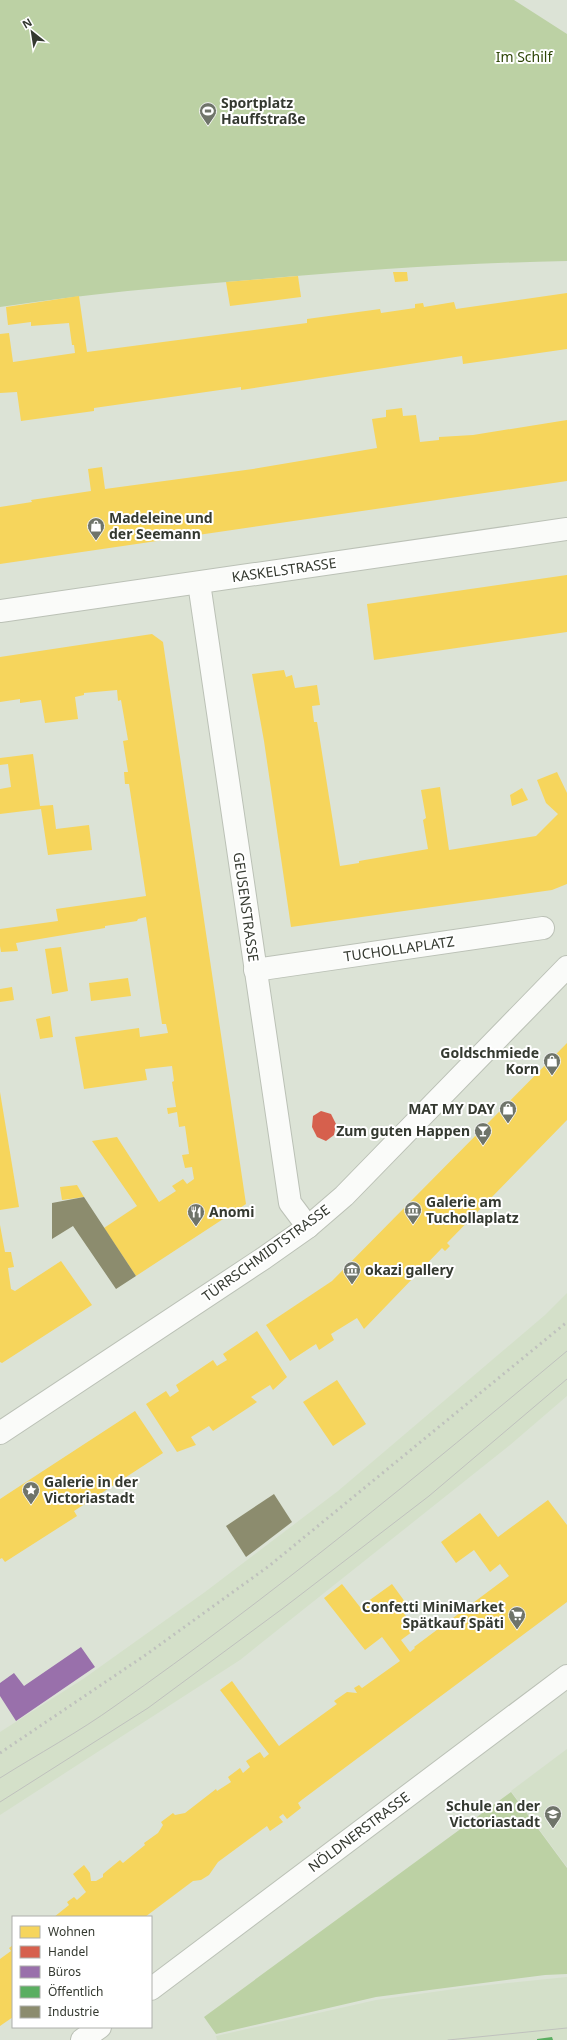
<svg xmlns="http://www.w3.org/2000/svg" width="567" height="2040" font-family="'Noto Sans',sans-serif">
<style>
.built{fill:#d4e0c9}
.green{fill:#bcd1a4}
.homes{fill:#f6d55c}
.shops{fill:#d6604d}
.offices{fill:#9970ab}
.public{fill:#5aae61}
.industry{fill:#8c8c6e}
.lines{fill:none;stroke-linecap:round;stroke-linejoin:round}
.street-casing{stroke:#bbc1b6;stroke-width:24}
.secondary-casing{stroke:#bbc1b6;stroke-width:24}
.street{stroke:#fafbf9;stroke-width:22}
.secondary{stroke:#fafbf9;stroke-width:22}
.tram{stroke:#bfc1bd;stroke-width:1}
.rail{stroke:#bfc1bd;stroke-width:3;stroke-dasharray:2 4;stroke-linecap:butt}
.labels{text-anchor:middle;stroke-width:4;stroke-linejoin:round;paint-order:stroke}
.park-label{font-size:14px;fill:#2e4607;stroke:#fff}
.poi-label{font-size:14px;font-weight:bold;fill:#343930;stroke:#fff;text-anchor:start}
.street-label{font-size:14px;fill:#343930;stroke:#fff}
</style>
<rect width="100%" height="100%" fill="#dce3d6"/>
<g class="built">
<polygon points="567,1293 567,1396 510,1445 240,1660 0,1815 0,1732 83,1679 205,1592 338,1491 545,1315"/>
<polygon points="567,1749 567,1867 511,1791"/>
<polygon points="567,1977 567,2040 217,2040 216,2036 376,2000 469,1987"/>
</g>
<g class="green">
<path d="M0 0H514L567 34V261C465 263 364 270 262 279 174 286 87 294 0 307Z"/>
<polygon points="511,1792 567,1868 567,1974 545,1975 376,1997 216,2034 204,2017"/>
</g>
<g class="homes">
<polygon points="393,272 407,272 408,281 395,282"/>
<polygon points="298,276 301,297 230,306 226,282"/>
<polygon points="567,293 567,349 463,364 462,356 241,390 241,387 94,408 94,411 21,421 17,392 0,393 0,334 9,333 13,362 75,353 74,345 72,345 69,323 31,326 31,322 8,325 6,307 79,296 87,352 307,323 307,319 380,309 381,313 415,308 415,304 423,303 424,307 454,302 456,309"/>
<polygon points="402,408 403,416 416,415 420,442 439,440 439,437 473,435 567,420 567,481 0,564 0,507 32,502 31,500 91,491 88,469 102,467 105,489 253,469 377,448 372,419 386,417 386,410"/>
<polygon points="567,575 567,632 374,660 367,604"/>
<polygon points="152,634 163,642 246,1204 136,1276 104,1228 137,1206 92,1141 117,1137 159,1202 176,1191 172,1186 183,1179 187,1184 194,1179 192,1167 185,1168 182,1155 189,1154 185,1126 179,1127 177,1112 168,1114 167,1108 176,1107 172,1082 174,1081 172,1066 145,1069 147,1080 84,1089 75,1037 139,1028 140,1037 168,1033 166,1024 162,1024 146,917 138,919 137,921 105,926 105,928 16,943 18,951 1,952 0,946 0,929 58,921 56,909 146,896 129,784 125,784 124,772 128,772 123,741 128,740 121,700 118,701 117,690 84,693 84,695 75,697 78,719 45,723 41,700 20,703 20,699 0,702 0,657"/>
<polygon points="284,670 286,677 292,675 295,688 317,685 320,705 312,706 314,722 317,722 319,734 340,866 359,863 359,861 428,849 423,820 426,818 421,790 440,787 449,850 536,836 558,814 546,803 537,780 557,772 567,793 567,884 552,890 291,927 264,741 252,674"/>
<polygon points="33,754 40,806 53,805 56,829 89,825 92,850 48,855 41,809 0,814 0,789 11,787 8,764 0,765 0,758"/>
<polygon points="522,788 528,800 512,806 510,795"/>
<polygon points="61,947 68,991 52,994 45,949"/>
<polygon points="128,978 131,996 91,1001 89,983"/>
<polygon points="12,987 14,1000 0,1002 0,989"/>
<polygon points="50,1016 53,1037 40,1039 36,1019"/>
<polygon points="567,1043 567,1120 447,1243 450,1246 445,1251 442,1248 364,1329 357,1318 331,1334 334,1340 319,1350 316,1344 290,1361 266,1325 332,1281"/>
<polygon points="0,1092 19,1207 0,1210"/>
<polygon points="77,1185 84,1197 62,1200 60,1187"/>
<polygon points="0,1225 5,1252 11,1252 14,1267 8,1268 11,1289 15,1291 61,1261 92,1305 2,1363 0,1362"/>
<polygon points="257,1331 287,1377 273,1390 270,1385 251,1397 257,1402 213,1431 209,1426 191,1437 196,1445 177,1452 146,1404 166,1391 170,1397 179,1391 176,1385 213,1360 217,1366 227,1360 223,1354"/>
<polygon points="337,1380 366,1424 333,1446 303,1402"/>
<polygon points="135,1411 163,1453 74,1511 77,1516 5,1562 2,1558 0,1559 0,1499"/>
<polygon points="548,1500 567,1525 567,1602 303,1799 298,1803 301,1808 287,1819 283,1814 279,1817 283,1822 270,1831 267,1826 218,1862 209,1875 201,1880 193,1881 145,1917 54,1917 69,1905 67,1902 74,1897 77,1900 86,1892 73,1874 84,1865 90,1873 91,1881 96,1881 103,1877 103,1874 120,1860 123,1863 145,1845 144,1843 158,1833 163,1825 161,1822 173,1813 175,1815 185,1813 216,1789 217,1791 228,1784 231,1782 228,1777 240,1768 243,1773 250,1767 246,1761 260,1752 264,1758 269,1754 220,1690 232,1681 279,1746 337,1704 334,1701 347,1692 357,1693 354,1688 359,1685 362,1688 400,1661 382,1637 365,1650 324,1598 342,1584 360,1607 392,1584 408,1606 402,1611 416,1629 401,1640 410,1652 415,1648 414,1647 509,1576 500,1564 490,1572 474,1550 456,1563 441,1542 480,1513 498,1537"/>
<polygon points="13,1945 13,2017 0,2026 0,1959 11,1951 9,1948"/>
</g>
<polygon class="shops" points="321,1111 331,1114 336,1124 334,1135 326,1141 317,1137 312,1127 313,1116"/>
<polygon class="offices" points="81,1647 95,1667 16,1721 0,1696 0,1683 14,1673 24,1686"/>
<polygon class="public" points="552,2037 553,2040 537,2040 537,2039"/>
<g class="industry">
<polygon points="84,1197 136,1276 116,1289 73,1226 52,1239 52,1203"/>
<polygon points="274,1494 292,1522 246,1557 226,1526"/>
</g>
<g class="lines">
<g class="street-casing">
<g id="street">
<polyline points="199,583 290,1203 308,1227"/>
<polyline points="0,611 567,529"/>
<polyline points="255,970 543,928"/>
<polyline points="0,1433 264,1258 308,1227 344,1196 567,967"/>
</g>
</g>
<g class="secondary-casing">
<g id="secondary">
<polyline points="151,1989 567,1676"/>
<polyline points="82,2040 100,2027"/>
</g>
</g>
<use href="#street" class="street"/>
<use href="#secondary" class="secondary"/>
<g class="tram">
<path d="M0 1778C38 1754 79 1732 115 1706 272 1596 420 1474 567 1351"/>
<polyline points="0,1802 148,1708 282,1609 429,1496 567,1379"/>
<polyline points="448,2040 567,2028"/>
</g>
<polyline class="rail" points="0,1753 147,1654 269,1566 567,1322"/>
</g>
<defs>
<g id="stadium-pin" transform="scale(0.9)"><path d="M0 17L-7.5 6A9.5 9.5 0 1 1 7.5 6Z" fill="#6f746a" stroke="#fff"/><path d="M0-5a6.5 5 0 1 0 0 10a6.5 5 0 1 0 0-10ZM-3.5-1.8h7v3.6h-7Z" fill="#fff"/></g>
<g id="shop-pin" transform="scale(0.9)"><path d="M0 17L-7.5 6A9.5 9.5 0 1 1 7.5 6Z" fill="#6f746a" stroke="#fff"/><path d="M-5-2.5h2.3a2.7 3.5 0 0 1 5.4 0H5L5.5 6h-11ZM-1.5-2.5h3a1.5 2.3 0 0 0-3 0Z" fill="#fff"/></g>
<g id="bar-pin" transform="scale(0.9)"><path d="M0 17L-7.5 6A9.5 9.5 0 1 1 7.5 6Z" fill="#6f746a" stroke="#fff"/><path d="M-6-5H6L.8 .8V4.5H3.5V6h-7V4.5H-.8V.8Z" fill="#fff"/></g>
<g id="museum-pin" transform="scale(0.9)"><path d="M0 17L-7.5 6A9.5 9.5 0 1 1 7.5 6Z" fill="#6f746a" stroke="#fff"/><path d="M0-6L6-3V-2H-6V-3ZM-5-1h2V3h-2ZM-1-1h2V3h-2ZM3-1h2V3H3ZM-6 4H6V6H-6Z" fill="#fff"/></g>
<g id="restaurant-pin" transform="scale(0.9)"><path d="M0 17L-7.5 6A9.5 9.5 0 1 1 7.5 6Z" fill="#6f746a" stroke="#fff"/><path d="M-5-6h1v4h1v-4h1v4h1v-4h1v5L-1.5 .5V6h-2V.5L-5-1ZM5-6V6H3V1.5H1.5Q1.5-4 5-6Z" fill="#fff"/></g>
<g id="sight-pin" transform="scale(0.9)"><path d="M0 17L-7.5 6A9.5 9.5 0 1 1 7.5 6Z" fill="#6f746a" stroke="#fff"/><path d="M0-6L1.8-2.2L6-1.7L2.9 1.2L3.7 5.4L0 3.3L-3.7 5.4L-2.9 1.2L-6-1.7L-1.8-2.2Z" fill="#fff"/></g>
<g id="supermarket-pin" transform="scale(0.9)"><path d="M0 17L-7.5 6A9.5 9.5 0 1 1 7.5 6Z" fill="#6f746a" stroke="#fff"/><path d="M-6-5.5h2.5l.6 2H6L4.5 2H-2.5L-4.4-4H-6ZM-1.5 3.2a1.3 1.3 0 1 0 .1 0ZM3 3.2a1.3 1.3 0 1 0 .1 0Z" fill="#fff"/></g>
<g id="school-pin" transform="scale(0.9)"><path d="M0 17L-7.5 6A9.5 9.5 0 1 1 7.5 6Z" fill="#6f746a" stroke="#fff"/><path d="M0-5L7-2L0 1L-7-2ZM-4 1L0 2.5L4 1V4Q0 6-4 4Z" fill="#fff"/></g>
</defs>
<g fill-rule="evenodd">
<use href="#stadium-pin" x="208" y="111"/>
<use href="#shop-pin" x="96" y="526"/>
<use href="#shop-pin" x="552" y="1061"/>
<use href="#shop-pin" x="508" y="1109"/>
<use href="#bar-pin" x="483" y="1131"/>
<use href="#museum-pin" x="413" y="1210"/>
<use href="#restaurant-pin" x="196" y="1212"/>
<use href="#museum-pin" x="352" y="1270"/>
<use href="#sight-pin" x="31" y="1490"/>
<use href="#supermarket-pin" x="517" y="1615"/>
<use href="#school-pin" x="553" y="1814"/>
</g>
<g class="labels">
<g class="park-label">
<text x="524" y="62">Im Schilf</text>
</g>
<g class="poi-label">
<text x="221" y="108">Sportplatz<tspan x="221" dy="16">Hauffstraße</tspan></text>
<text x="109" y="523">Madeleine und<tspan x="109" dy="16">der Seemann</tspan></text>
<text x="539" y="1058" text-anchor="end">Goldschmiede<tspan x="539" dy="16">Korn</tspan></text>
<text x="495" y="1114" text-anchor="end">MAT MY DAY</text>
<text x="470" y="1136" text-anchor="end">Zum guten Happen</text>
<text x="426" y="1207">Galerie am<tspan x="426" dy="16">Tuchollaplatz</tspan></text>
<text x="209" y="1217">Anomi</text>
<text x="365" y="1275">okazi gallery</text>
<text x="44" y="1487">Galerie in der<tspan x="44" dy="16">Victoriastadt</tspan></text>
<text x="504" y="1612" text-anchor="end">Confetti MiniMarket<tspan x="504" dy="16">Spätkauf Späti</tspan></text>
<text x="540" y="1811" text-anchor="end">Schule an der<tspan x="540" dy="16">Victoriastadt</tspan></text>
</g>
<g class="street-label">
<text transform="translate(284 570) rotate(-8)" y="5">KASKELSTRASSE</text>
<text transform="translate(246 907) rotate(82)" y="5">GEUSENSTRASSE</text>
<text transform="translate(399 949) rotate(-8)" y="5">TUCHOLLAPLATZ</text>
<text transform="translate(266 1253) rotate(-36)" y="5">TÜRRSCHMIDTSTRASSE</text>
<text transform="translate(359 1832) rotate(-37)" y="5">NÖLDNERSTRASSE</text>
</g>
</g>
<rect x="12" y="1916" width="140" height="112" fill="#ffffff" stroke="#aeb0ac"/>
<rect x="20" y="1926" width="20" height="12" fill="#f6d55c" stroke="#aeb0ac"/>
<text x="48" y="1936" font-size="12" fill="#343930">Wohnen</text>
<rect x="20" y="1946" width="20" height="12" fill="#d6604d" stroke="#aeb0ac"/>
<text x="48" y="1956" font-size="12" fill="#343930">Handel</text>
<rect x="20" y="1966" width="20" height="12" fill="#9970ab" stroke="#aeb0ac"/>
<text x="48" y="1976" font-size="12" fill="#343930">Büros</text>
<rect x="20" y="1986" width="20" height="12" fill="#5aae61" stroke="#aeb0ac"/>
<text x="48" y="1996" font-size="12" fill="#343930">Öffentlich</text>
<rect x="20" y="2006" width="20" height="12" fill="#8c8c6e" stroke="#aeb0ac"/>
<text x="48" y="2016" font-size="12" fill="#343930">Industrie</text>
<g transform="translate(32 32) rotate(330)" stroke="#ffffff" stroke-width="3" paint-order="stroke">
<path d="M0-3L7 15L0 10L-7 15Z" fill="#343930"/>
<text y="-6" font-size="11" font-weight="bold" text-anchor="middle" fill="#343930">N</text>
</g>
</svg>
